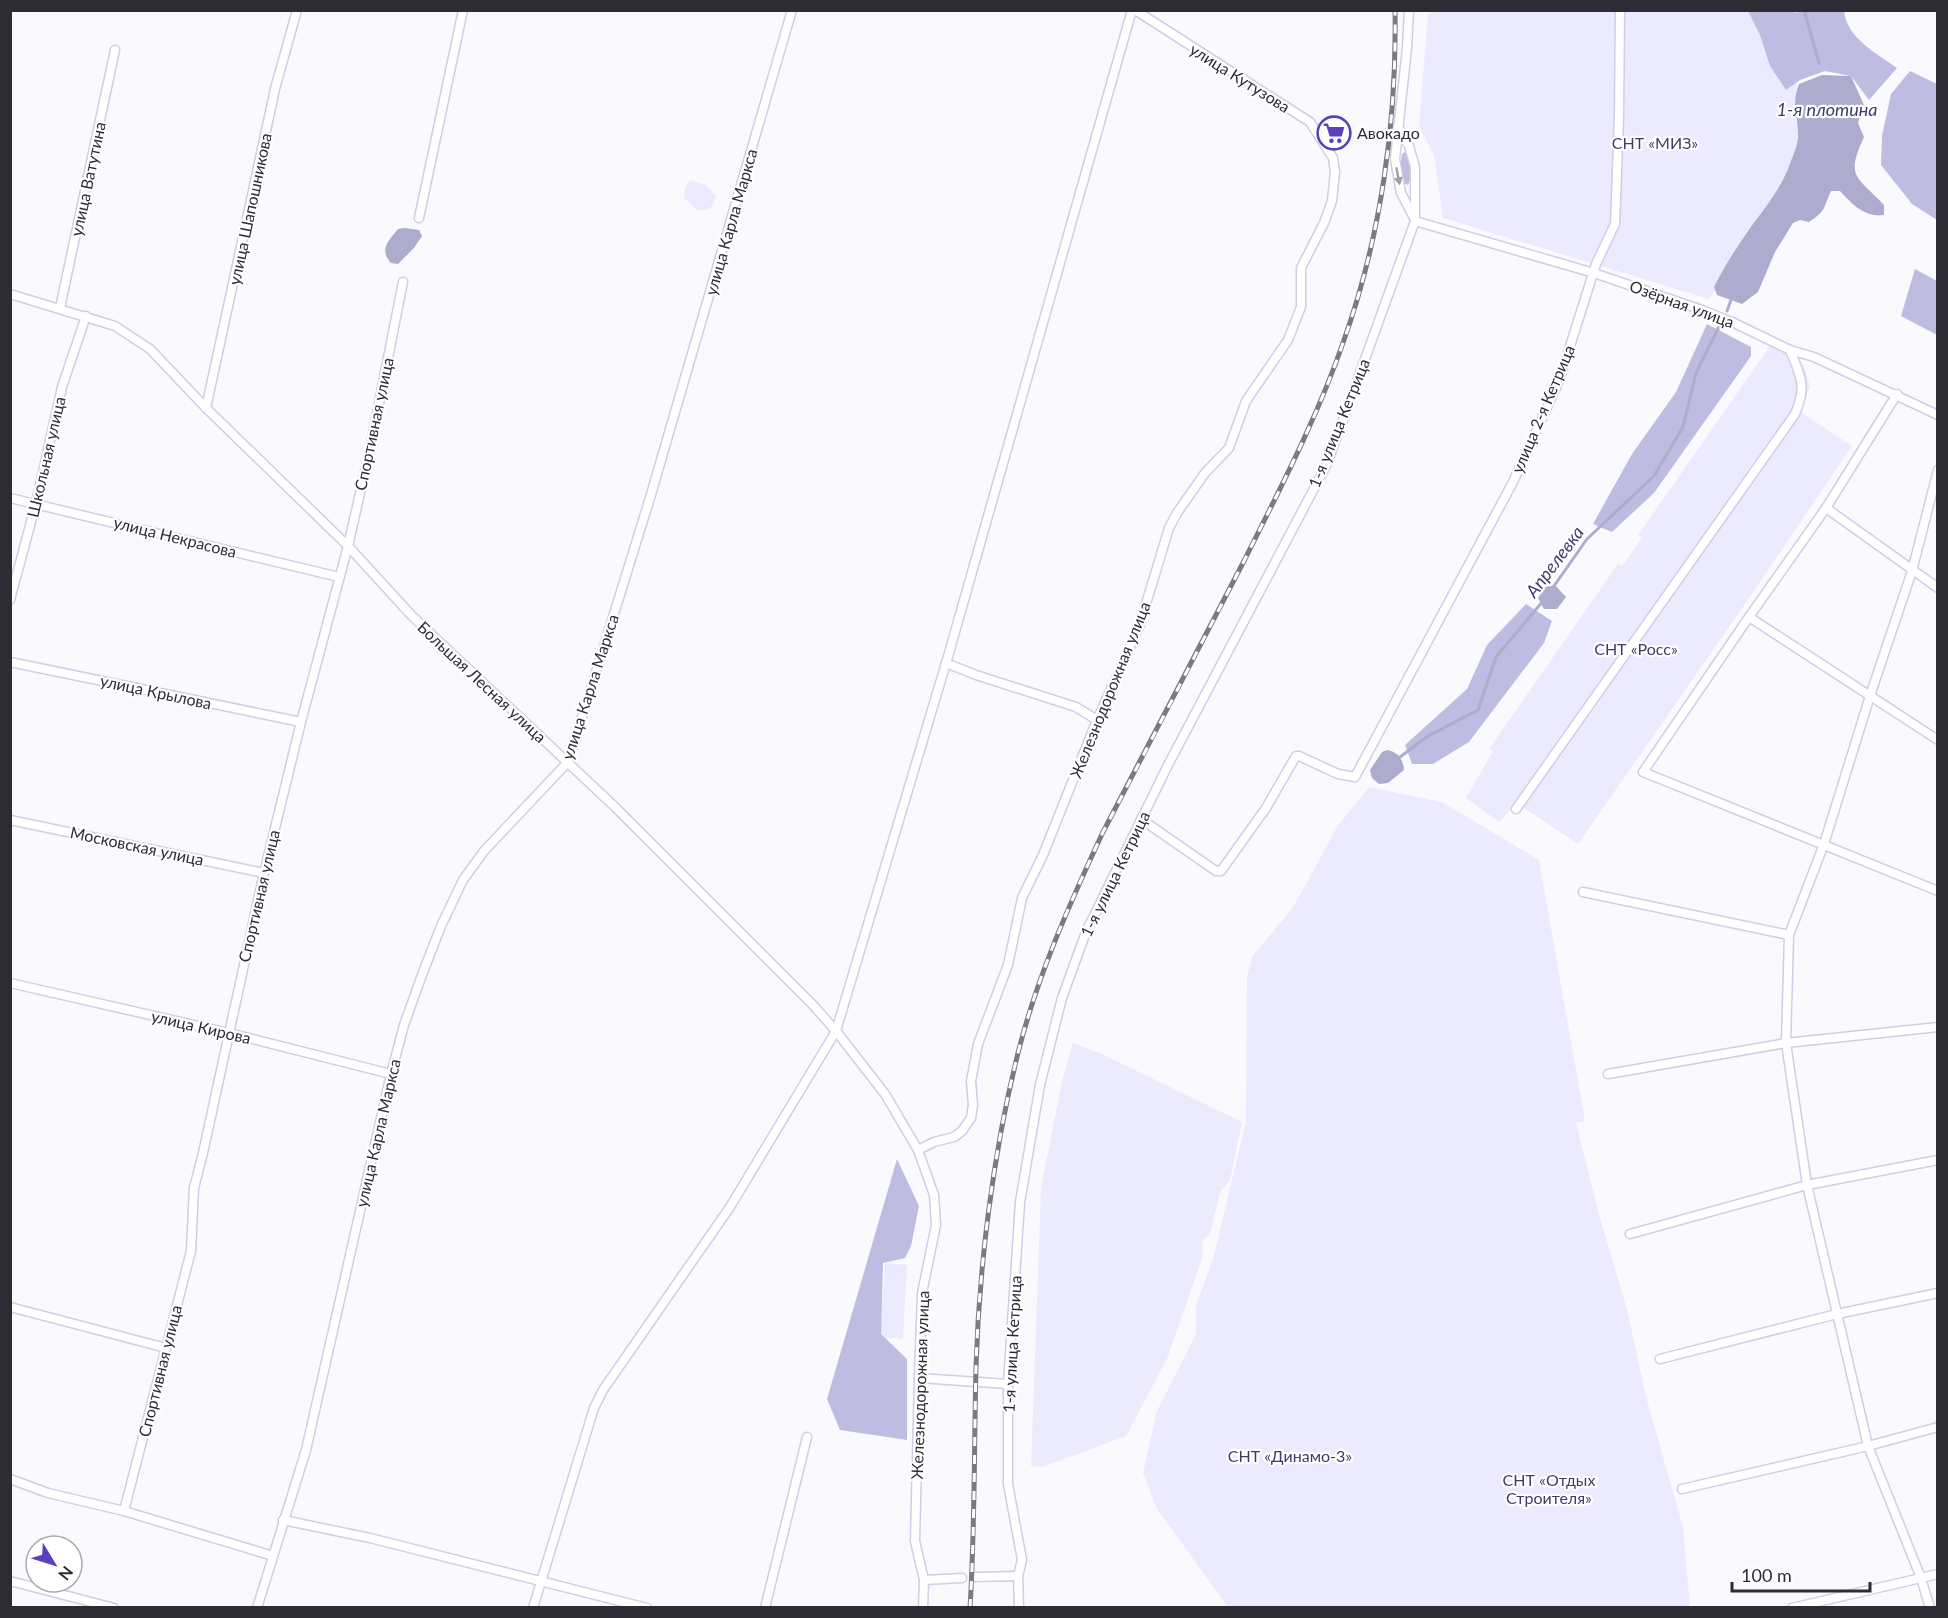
<svg xmlns="http://www.w3.org/2000/svg" width="1948" height="1618" font-family="Lato,sans-serif">
<style>
.built{fill:#ecebfd}
.green{fill:#ebeaff}
.forest{fill:#bebce0}
.water{fill:#adabce}
.lines{fill:none;stroke-linecap:round;stroke-linejoin:round}
.stream{stroke:#adabce;stroke-width:3}
.street-casing{stroke:#cfcee5;stroke-width:11}
.street{stroke:#fff;stroke-width:8}
.rail-casing{stroke:#7b7a81;stroke-width:5}
.rail{stroke:#fff;stroke-width:3;stroke-dasharray:9;stroke-linecap:butt}
.oneway{fill:#a0a0a4}
.labels{text-anchor:middle;stroke-width:4.5;stroke-linejoin:round;paint-order:stroke}
.street-label{font-size:16px;fill:#2d2c35;stroke:#fff}
.poi-label{font-size:16px;fill:#2d2c35;stroke:#fff;text-anchor:start}
.park-label{font-size:16px;fill:#403a6a;stroke:#fff}
.water-label{font-size:18px;font-style:italic;fill:#413a6a;stroke:#fff}
</style>
<rect width="100%" height="100%" fill="#fafafe"/>
<polygon class="built" points="1073,1043 1100,1053 1242,1122 1230,1181 1220,1192 1210,1234 1203,1240 1202,1259 1167,1359 1126,1436 1043,1467 1031,1466 1041,1188 1062,1081"/>
<g class="green">
<polygon points="1757,10 1780,48 1802,98 1808,127 1783,195 1709,299 1443,218 1434,155 1419,126 1428,14 1434,11"/>
<polygon points="690,180 706,185 716,196 714,204 708,210 697,210 684,198 685,188"/>
<polygon points="1775,339 1804,366 1810,387 1799,411 1852,446 1743,607 1578,844 1517,803 1499,822 1466,798 1493,751 1489,749 1618,564 1622,566 1642,538 1638,535"/>
<polygon points="1369,787 1442,802 1539,860 1585,1121 1576,1123 1600,1218 1628,1313 1646,1397 1683,1527 1690,1607 1228,1607 1157,1509 1143,1473 1157,1411 1196,1334 1196,1305 1214,1256 1246,1121 1247,977 1252,957 1294,906 1337,827"/>
<polygon points="885,1263 907,1265 903,1339 880,1337"/>
</g>
<g class="forest">
<path d="M1748 11H1793L1796 13 1799 11H1844C1847 38 1876 53 1897 68L1869 100 1851 76 1825 71 1800 80 1786 90 1770 66 1760 35Z"/>
<polygon points="1910,71 1937,84 1937,220 1912,204 1881,165 1882,136 1891,94"/>
<path d="M1405 152C1413 162 1414 173 1408 185L1401 182 1400 170 1402 154Z"/>
<polygon points="1915,269 1937,281 1937,335 1901,316"/>
<polygon points="1707,324 1751,347 1751,356 1654,493 1612,532 1593,524 1632,454 1676,392"/>
<polygon points="1526,604 1552,621 1544,643 1469,742 1433,764 1412,764 1405,745 1467,689 1487,645"/>
<polygon points="897,1159 919,1206 911,1246 905,1258 883,1263 881,1334 907,1359 907,1440 840,1430 827,1399"/>
</g>
<g class="water">
<path d="M1822 75 1851 76 1864 105 1858 123 1864 137C1845 178 1857 176 1884 205V215C1865 218 1852 204 1840 191H1831C1823 208 1827 210 1809 222L1800 220 1793 223 1775 252 1758 292 1742 304 1717 295 1714 287C1725 265 1739 244 1753 224 1768 204 1783 185 1791 161 1794 153 1799 142 1798 134 1798 112 1791 107 1799 84Z"/>
<path d="M405 228 419 230 422 236 414 248 398 264 391 263C379 250 388 241 398 229Z"/>
<polygon points="1555,585 1566,597 1557,609 1544,609 1538,598 1545,587"/>
<path d="M1387 750C1398 752 1403 759 1404 770L1388 783 1379 784 1372 778 1370 770 1382 752Z"/>
</g>
<g class="lines">
<g class="stream">
<polyline points="1804,10 1819,63"/>
<polyline points="1727,311 1731,300"/>
<polyline points="1554,586 1587,539 1654,476 1683,427 1696,373 1720,325"/>
<polyline points="1400,757 1428,736 1478,710 1496,657 1543,601"/>
</g>
<g class="street-casing">
<g id="street">
<polyline points="1409,10 1407,48 1395,159 1401,193 1414,218"/>
<polyline points="419,218 463,10"/>
<polyline points="1415,221 1594,273 1702,310 1732,322 1790,350 1814,357 1938,415"/>
<polyline points="10,294 115,326 150,349 206,408 348,546 412,616 615,807 812,1004 836,1031 885,1094 918,1150 934,1195 936,1225 922,1293 919,1378 915,1541 924,1580 923,1608"/>
<polyline points="60,308 115,50"/>
<polyline points="1897,394 1826,508 1749,617 1643,772 1938,891"/>
<polyline points="206,408 275,89 297,10"/>
<polyline points="10,498 339,577"/>
<polyline points="1826,508 1938,588"/>
<polyline points="10,600 36,503 62,387 86,316"/>
<polyline points="1749,617 1938,740"/>
<polyline points="10,662 301,722"/>
<polyline points="946,663 976,675 1076,707 1097,720"/>
<path d="M1516 809 1795 414C1807 386 1801 377 1790 350"/>
<polyline points="1141,819 1216,871 1221,871 1266,808 1296,756 1299,756 1338,774 1355,777 1513,482 1559,381 1596,264 1615,224 1619,117 1620,10"/>
<polyline points="10,820 264,873"/>
<polyline points="1583,892 1789,935"/>
<polyline points="10,983 229,1033 391,1074"/>
<polyline points="1608,1074 1786,1043 1938,1027"/>
<polyline points="918,1150 934,1142 954,1137 962,1131 971,1118 973,1105 971,1081 978,1044 1008,965 1022,898 1043,855 1097,720 1139,627 1169,528 1177,513 1205,473 1229,448 1246,401 1288,340 1301,307 1301,268 1324,223 1332,201 1335,172 1333,158 1310,122 1135,10"/>
<polyline points="1630,1234 1807,1185 1938,1160"/>
<polyline points="10,1307 166,1348"/>
<polyline points="1660,1359 1837,1314 1938,1293"/>
<polyline points="919,1378 1008,1384"/>
<polyline points="10,1479 48,1493 124,1511 273,1556"/>
<polyline points="1682,1489 1868,1446 1938,1427"/>
<polyline points="124,1511 191,1251 194,1188 203,1153 264,873 301,722 348,546 369,454 403,282"/>
<polyline points="283,1520 370,1538 647,1608"/>
<polyline points="976,1577 1018,1576"/>
<polyline points="924,1580 962,1578"/>
<polyline points="10,1581 114,1608"/>
<polyline points="257,1608 306,1450 391,1074 404,1025 422,975 441,926 463,880 484,851 568,762 650,498 792,10"/>
<polyline points="533,1608 594,1408 603,1390 730,1207 836,1031 949,653 1132,10"/>
<polyline points="765,1608 807,1437"/>
<polyline points="1019,1608 1018,1576 1022,1560 1008,1484 1008,1384 1020,1202 1040,1085 1062,998 1086,932 1168,765 1327,464 1415,221 1415,167 1409,146 1398,127"/>
<polyline points="1792,1608 1938,1574"/>
<polyline points="1930,1608 1921,1578 1868,1446 1807,1185 1786,1043 1789,935 1824,844 1870,696 1912,571 1938,470"/>
</g>
</g>
<use href="#street" class="street"/>
<g class="rail-casing">
<path id="rail" d="M970 1608C975 1527 974 1447 976 1367 979 1267 993 1154 1017 1057 1036 979 1069 905 1103 832 1151 741 1198 650 1245 559 1281 487 1318 416 1344 340 1381 236 1397 121 1395 10"/>
</g>
<use href="#rail" class="rail"/>
</g>
<defs><path id="oneway-solid" d="M-6-.8H1V-3.2L6.5 0L1 3.2V.8H-6Z" transform="scale(1.5)"/></defs>
<use class="oneway" href="#oneway-solid" transform="translate(1398 176) rotate(79)"/>
<defs>
<g id="supermarket-ring" transform="scale(1.725)"><circle r="9.5" fill="#fff" stroke="#5c40b9" stroke-width="1.5"/><path d="M-6-5.5h2.5l.6 2H6L4.5 2H-2.5L-4.4-4H-6ZM-1.5 3.2a1.3 1.3 0 1 0 .1 0ZM3 3.2a1.3 1.3 0 1 0 .1 0Z" fill="#5c40b9"/></g>
</defs>
<g fill-rule="evenodd">
<use href="#supermarket-ring" x="1334" y="133"/>
</g>
<g class="labels">
<g class="street-label">
<text transform="translate(1240 78) rotate(32)" y="6">улица Кутузова</text>
<text transform="translate(88 179) rotate(-78)" y="6">улица Ватутина</text>
<text transform="translate(250 209) rotate(-78)" y="6">улица Шапошникова</text>
<text transform="translate(731 222) rotate(-74)" y="6">улица Карла Маркса</text>
<text transform="translate(1682 304) rotate(20)" y="6">Озёрная улица</text>
<text transform="translate(1543 409) rotate(-67)" y="6">улица 2-я Кетрица</text>
<text transform="translate(1339 423) rotate(-68)" y="6">1-я улица Кетрица</text>
<text transform="translate(374 424) rotate(-78)" y="6">Спортивная улица</text>
<text transform="translate(46 457) rotate(-77)" y="6">Школьная улица</text>
<text transform="translate(175 537) rotate(14)" y="6">улица Некрасова</text>
<text transform="translate(482 682) rotate(43)" y="6">Большая Лесная улица</text>
<text transform="translate(590 687) rotate(-72)" y="6">улица Карла Маркса</text>
<text transform="translate(1110 690) rotate(-68)" y="6">Железнодорожная улица</text>
<text transform="translate(156 692) rotate(12)" y="6">улица Крылова</text>
<text transform="translate(137 846) rotate(12)" y="6">Московская улица</text>
<text transform="translate(1115 874) rotate(-64)" y="6">1-я улица Кетрица</text>
<text transform="translate(259 896) rotate(-77)" y="6">Спортивная улица</text>
<text transform="translate(201 1027) rotate(13)" y="6">улица Кирова</text>
<text transform="translate(378 1133) rotate(-77)" y="6">улица Карла Маркса</text>
<text transform="translate(1012 1344) rotate(-87)" y="6">1-я улица Кетрица</text>
<text transform="translate(160 1371) rotate(-76)" y="6">Спортивная улица</text>
<text transform="translate(920 1385) rotate(-88)" y="6">Железнодорожная улица</text>
</g>
<g class="poi-label">
<text x="1357" y="139">Авокадо</text>
</g>
<g class="park-label">
<text x="1655" y="149">СНТ «МИЗ»</text>
<text x="1636" y="655">СНТ «Росс»</text>
<text x="1290" y="1462">СНТ «Динамо-3»</text>
<text x="1549" y="1486">СНТ «Отдых<tspan x="1549" dy="18">Строителя»</tspan></text>
</g>
<g class="water-label">
<text x="1827" y="116">1-я плотина</text>
<text transform="translate(1555 562) rotate(-53)" y="6">Апрелевка</text>
</g>
</g>
<rect width="1948" height="1618" fill="none" stroke="#2d2c35" stroke-width="24"/>
<g transform="translate(54 1564) rotate(128)"><circle r="28" fill="#ffffff" stroke="#ababae" stroke-width="1.5"/>
<path d="M0-4.5L10 22L0 15L-10 22Z" fill="#5c40b9"/>
<text y="-9" font-size="16" font-weight="bold" text-anchor="middle" fill="#2d2c35">N</text>
</g>
<path d="M1732 1582v9h138v-9" fill="none" stroke="#2d2c35" stroke-width="3"/>
<text x="1741" y="1582" font-size="18" fill="#2d2c35" stroke="#ffffff" stroke-width="4.5" paint-order="stroke">100 m</text>
</svg>
